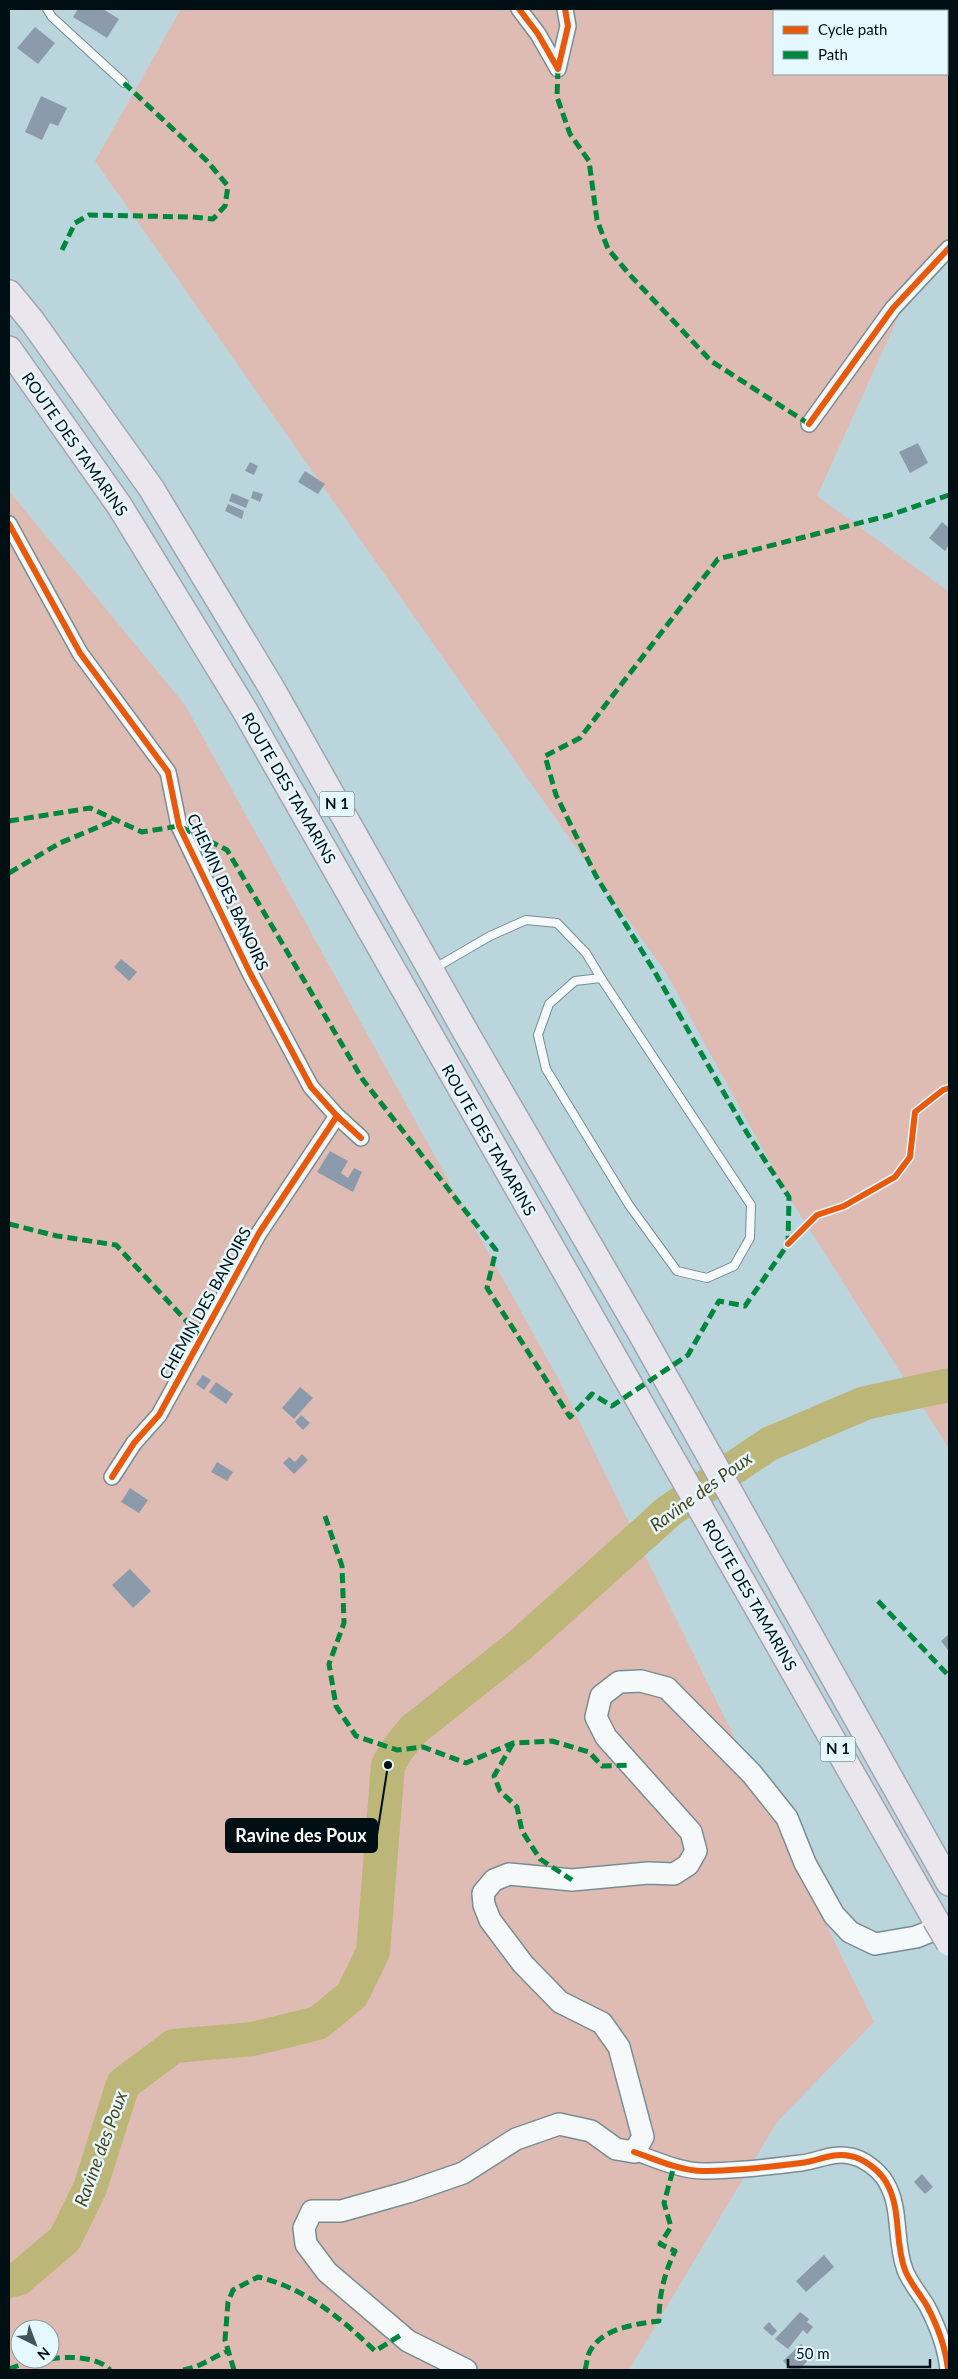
<svg xmlns="http://www.w3.org/2000/svg" width="958" height="2379" font-family="Lato,sans-serif">
<style>
.green{fill:#dfbcb3;fill-rule:evenodd}
.lines{fill:none;stroke-linecap:round;stroke-linejoin:round}
.river{stroke:#bdb679;stroke-width:34}
.building{fill:#8c9bac}
.service-casing{stroke:#788d92;stroke-width:10}
.minor-casing{stroke:#788d92;stroke-width:18}
.secondary-casing{stroke:#788d92;stroke-width:24}
.trunk-casing{stroke:#a2a5b1;stroke-width:28}
.service{stroke:#f5f9fa;stroke-width:8}
.minor{stroke:#f5f9fa;stroke-width:15}
.secondary{stroke:#f5f9fa;stroke-width:21}
.trunk{stroke:#eae6ed;stroke-width:25}
.trunk-bridge-casing{stroke:#a2a5b1;stroke-width:28;stroke-linecap:butt}
.trunk-bridge{stroke:#eae6ed;stroke-width:25}
.quiet{stroke:#00873e;stroke-width:5;stroke-dasharray:10 5;stroke-linecap:butt}
.cycleway-casing{stroke:#e5f8fd;stroke-width:9}
.cycleway{stroke:#e8590c;stroke-width:6}
.labels{text-anchor:middle;stroke-width:5;stroke-linejoin:round;paint-order:stroke}
.shield{fill:#e5f8fd;stroke:#45555a;stroke-width:1}
.shield-label{font-size:15px;font-weight:bold;fill:#000f14}
.street-label{font-size:16px;fill:#000f14;stroke:#e5f8fd}
.water-label{font-size:18px;font-style:italic;fill:#4e441e;stroke:#e5f8fd}
.leader{fill:none;stroke:#000f14;stroke-width:2}
.callout-dot{fill:#000f14;stroke:#e5f8fd;stroke-width:2}
.callout{fill:#000f14;stroke:#000f14;stroke-width:2}
.callout-label{font-size:18px;text-anchor:middle;font-weight:bold;fill:#fff}
</style>
<rect width="100%" height="100%" fill="#bad5dc"/>
<g class="green">
<path d="M181 9H949V262L906 300 817 496 949 592V1449L789 1197 665 971 596 876 95 161ZM774 11H947V74H774Z"/>
<path d="M9 491 185 705 560 1382 874 2022 777 2122 629 2370H9ZM20 2329H50V2359H20Z"/>
</g>
<g class="lines">
<polyline class="river" points="9,2281 18,2279 65,2239 90,2188 123,2084 174,2046 253,2039 318,2023 352,1995 373,1952 388,1765 397,1750 413,1730 520,1645 669,1511 769,1444 865,1403 949,1385"/>
</g>
<g class="building">
<polygon points="78,9 103,9 119,19 107,38 73,17"/>
<polygon points="35,27 55,43 38,64 17,48"/>
<polygon points="41,96 67,108 58,126 50,123 42,140 25,132"/>
<polygon points="918,443 928,463 910,473 899,452"/>
<polygon points="250,462 258,466 254,475 245,471"/>
<polygon points="305,471 325,484 318,494 298,482"/>
<polygon points="253,491 263,494 260,502 251,498"/>
<polygon points="232,493 249,500 246,508 229,501"/>
<polygon points="228,504 244,511 242,519 225,511"/>
<polygon points="942,522 949,528 949,545 945,551 929,538"/>
<polygon points="121,959 137,972 129,981 114,967"/>
<polygon points="330,1151 348,1161 341,1173 348,1178 354,1168 362,1172 353,1192 317,1172"/>
<polygon points="203,1375 211,1380 204,1390 196,1384"/>
<polygon points="216,1382 233,1394 226,1404 209,1392"/>
<polygon points="300,1387 313,1398 294,1419 282,1408"/>
<polygon points="301,1415 310,1423 303,1430 295,1422"/>
<polygon points="302,1454 308,1460 294,1474 283,1463 289,1457 295,1462"/>
<polygon points="217,1462 233,1472 227,1481 211,1472"/>
<polygon points="130,1488 148,1500 139,1513 121,1502"/>
<polygon points="130,1569 151,1591 133,1608 112,1585"/>
<polygon points="949,1634 949,1651 941,1641"/>
<polygon points="922,2174 933,2187 925,2194 914,2182"/>
<polygon points="824,2255 834,2267 806,2292 796,2281"/>
<polygon points="800,2312 809,2319 807,2322 813,2327 807,2334 803,2330 788,2349 775,2339"/>
<polygon points="769,2322 777,2331 772,2336 763,2328"/>
<polygon points="801,2344 812,2356 799,2370 791,2370 783,2361"/>
</g>
<g class="lines">
<g class="service-casing">
<g id="service">
<polyline points="47,9 52,17 124,83"/>
<polyline points="435,968 490,936 526,920 557,923 586,953 601,978"/>
<polygon points="601,978 751,1205 750,1238 734,1266 707,1278 677,1271 629,1205 546,1069 538,1035 549,1004 575,981"/>
</g>
</g>
<g class="minor-casing">
<g id="minor">
<polyline points="519,9 538,34 558,69 568,26 565,9"/>
<polyline points="809,424 893,308 949,248"/>
<polyline points="9,524 80,653 168,772 179,826 250,973 311,1087 337,1116 361,1138"/>
<polyline points="112,1477 134,1443 159,1415 259,1233 337,1116"/>
<path d="M634 2152C655 2159 680 2171 703 2171 736 2171 769 2167 801 2163 818 2161 833 2152 850 2156 863 2158 879 2170 886 2182 902 2209 894 2241 905 2270 910 2283 920 2294 927 2306 937 2325 946 2349 948 2370"/>
</g>
</g>
<g class="secondary-casing">
<polyline id="secondary" points="466,2370 408,2341 327,2272 306,2244 304,2228 312,2211 341,2211 408,2192 463,2173 516,2139 559,2124 591,2131 616,2149 634,2152 643,2137 619,2047 602,2023 560,2002 523,1964 490,1920 484,1905 483,1893 494,1880 509,1874 572,1880 648,1873 674,1874 688,1865 696,1851 691,1832 606,1737 596,1717 601,1696 619,1682 641,1681 667,1688 752,1774 787,1818 805,1863 834,1915 850,1932 875,1944 916,1937 949,1924"/>
</g>
<g class="trunk-casing">
<g id="trunk">
<polyline points="9,293 32,321 151,488 271,687 468,1036 640,1332 949,1883"/>
<polyline points="9,349 119,505 244,709 935,1919"/>
</g>
</g>
<use href="#service" class="service"/>
<use href="#minor" class="minor"/>
<use href="#secondary" class="secondary"/>
<use href="#trunk" class="trunk"/>
<g class="trunk-bridge-casing">
<polyline id="trunk-bridge" points="935,1919 949,1943"/>
</g>
<use href="#trunk-bridge" class="trunk-bridge"/>
<g class="quiet">
<polyline points="558,69 557,97 570,134 589,161 597,220 608,249 630,275 711,361 809,424"/>
<polyline points="62,250 75,223 89,215 192,217 213,219 225,206 228,186 207,161 124,83"/>
<polyline points="9,821 90,808 142,832 179,826 227,850 363,1080 496,1250 487,1288 570,1417 592,1394 612,1406 688,1355 719,1301 745,1306 788,1244 789,1197 747,1133 653,969 596,876 556,795 545,756 580,738 718,559 887,516 949,495"/>
<polyline points="9,873 60,843 115,820"/>
<polyline points="9,1224 57,1236 116,1245 202,1338"/>
<polyline points="325,1516 342,1566 344,1623 329,1664 336,1706 356,1736 397,1750 423,1747 466,1763 513,1743 552,1741 589,1752 602,1766 631,1765"/>
<polyline points="878,1601 949,1676"/>
<polyline points="513,1743 494,1776 500,1791 517,1807 522,1831 540,1859 572,1880"/>
<path d="M50 2359C67 2356 98 2356 110 2370"/>
<polyline points="9,2369 25,2363 49,2359"/>
<path d="M183 2370C199 2368 213 2357 228 2351"/>
<path d="M234 2370 225 2340 228 2302 233 2290 258 2277C305 2288 341 2318 375 2351L401 2335"/>
<path d="M585 2370C587 2364 587 2356 590 2351 602 2328 636 2324 659 2321 659 2295 664 2274 675 2251L660 2244 671 2227 664 2203 674 2166"/>
</g>
<g class="cycleway-casing">
<g id="cycleway">
<polyline points="519,9 538,34 558,69 568,26 565,9"/>
<polyline points="809,424 893,308 949,248"/>
<polyline points="9,524 80,653 168,772 179,826 250,973 311,1087 337,1116 361,1138"/>
<polyline points="788,1244 817,1215 844,1206 895,1177 910,1157 915,1112 943,1090 949,1088"/>
<polyline points="112,1477 134,1443 159,1415 259,1233 337,1116"/>
<path d="M634 2152C655 2159 680 2171 703 2171 736 2171 769 2167 801 2163 818 2161 833 2152 850 2156 863 2158 879 2170 886 2182 902 2209 894 2241 905 2270 910 2283 920 2294 927 2306 937 2325 946 2349 948 2370"/>
</g>
</g>
<use href="#cycleway" class="cycleway"/>
</g>
<g class="labels">
<g class="shield">
<rect x="319.5" y="791.5" width="35" height="25" rx="4"/>
<rect x="820.5" y="1736.5" width="35" height="25" rx="4"/>
</g>
<g class="shield-label">
<text x="337" y="809">N 1</text>
<text x="838" y="1754">N 1</text>
</g>
<g class="street-label">
<text transform="translate(75 444) rotate(55)" y="6">ROUTE DES TAMARINS</text>
<text transform="translate(289 788) rotate(60)" y="6">ROUTE DES TAMARINS</text>
<text transform="translate(228 892) rotate(65)" y="6">CHEMIN DES BANOIRS</text>
<text transform="translate(489 1140) rotate(60)" y="6">ROUTE DES TAMARINS</text>
<text transform="translate(205 1303) rotate(-61)" y="6">CHEMIN DES BANOIRS</text>
<text transform="translate(750 1595) rotate(60)" y="6">ROUTE DES TAMARINS</text>
</g>
<g class="water-label">
<text transform="translate(701 1492) rotate(-36)" y="6">Ravine des Poux</text>
<text transform="translate(101 2149) rotate(-70)" y="6">Ravine des Poux</text>
</g>
</g>
<path class="leader" d="M388 1765L377 1835"/>
<circle class="callout-dot" cx="388" cy="1765" r="5"/>
<rect class="callout" x="226" y="1819" width="151" height="33" rx="5"/>
<g class="callout-label">
<text x="301" y="1842">Ravine des Poux</text>
</g>
<rect width="958" height="2379" fill="none" stroke="#000f14" stroke-width="20"/>
<rect x="773" y="10" width="175" height="65" fill="#e5f8fd" stroke="#899ba0"/>
<rect x="783" y="26" width="25" height="8" fill="#e8590c" stroke="#899ba0"/>
<text x="818" y="35" font-size="15" fill="#000f14">Cycle path</text>
<rect x="783" y="51" width="25" height="8" fill="#00873e" stroke="#899ba0"/>
<text x="818" y="60" font-size="15" fill="#000f14">Path</text>
<g transform="translate(35 2344) rotate(138)"><circle r="24" fill="#e5f8fd" stroke="#899ba0"/>
<path d="M0-4L9 19L0 12L-9 19Z" fill="#41545a"/>
<text y="-8" font-size="14" font-weight="bold" text-anchor="middle" fill="#000f14">N</text>
</g>
<path d="M788 2359v8h142v-8" fill="none" stroke="#000f14" stroke-width="2.5"/>
<text x="796" y="2359" font-size="15" fill="#000f14" stroke="#e5f8fd" stroke-width="4" paint-order="stroke">50 m</text>
</svg>
